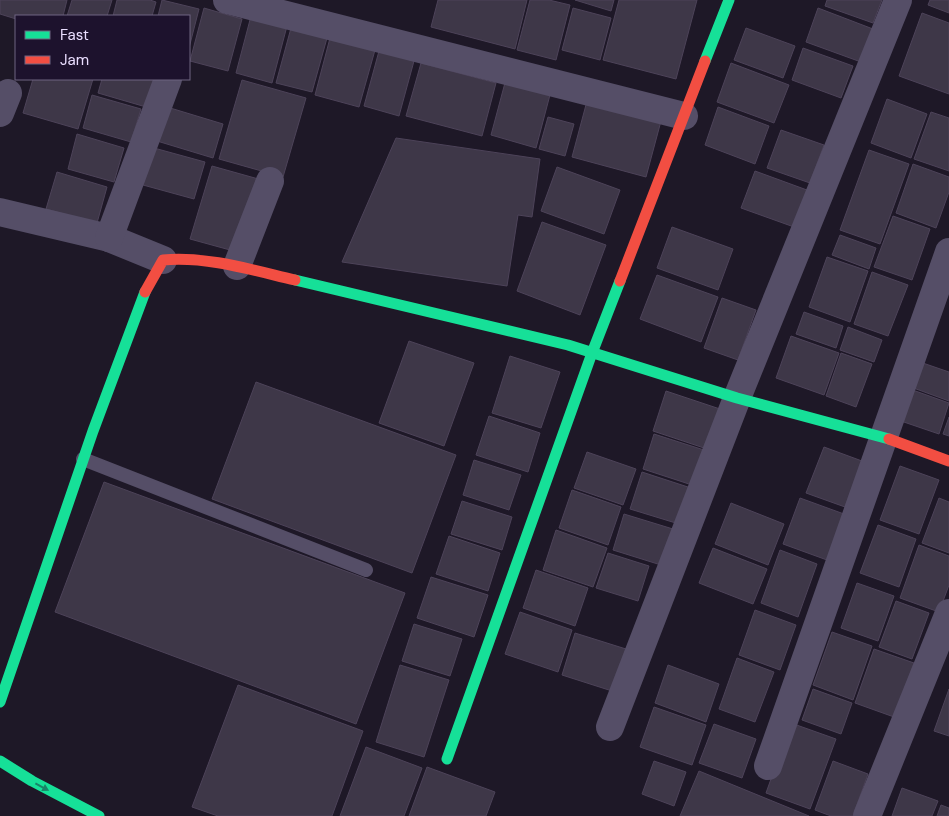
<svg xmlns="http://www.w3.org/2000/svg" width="949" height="816" font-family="'DM Sans',sans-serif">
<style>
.building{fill:#3e3748;stroke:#4d4359}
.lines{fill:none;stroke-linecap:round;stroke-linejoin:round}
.lane{stroke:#554e67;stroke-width:14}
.street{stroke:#554e67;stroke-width:28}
.fast{stroke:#16e098;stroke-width:11}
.jam{stroke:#f24e42;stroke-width:11}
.oneway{fill:#198368}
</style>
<rect width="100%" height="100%" fill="#1e1827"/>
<g class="building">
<polygon points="0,0 67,0 63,16 16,16 16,19 0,14"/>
<polygon points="72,0 112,0 107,16 67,16"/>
<polygon points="117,0 150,0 156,2 152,16 113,16"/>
<polygon points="162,0 199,9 189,48 189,16 158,16"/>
<polygon points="438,0 527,0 515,49 431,27"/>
<polygon points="530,0 549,0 570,5 556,60 517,50"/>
<polygon points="575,0 614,0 611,11"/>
<polygon points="619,0 697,0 676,79 603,60"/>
<polygon points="827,0 882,0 873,23 825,6"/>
<polygon points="930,0 949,0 949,13 928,5"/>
<polygon points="204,8 242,19 228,71 190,61"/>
<polygon points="573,8 611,18 600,60 562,50"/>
<polygon points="818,8 873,29 861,62 806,42"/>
<polygon points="922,13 949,23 949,94 899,76"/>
<polygon points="251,16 287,26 272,83 236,73"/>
<polygon points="291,28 327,38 312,92 276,83"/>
<polygon points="746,28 795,46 783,78 734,60"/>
<polygon points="330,38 375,50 359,107 315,95"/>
<polygon points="803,48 853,66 841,98 792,80"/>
<polygon points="379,51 414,61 399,116 364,106"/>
<polygon points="421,63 496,83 482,136 406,116"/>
<polygon points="731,63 789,85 774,123 717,102"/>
<polygon points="33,79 93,79 78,129 23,113"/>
<polygon points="102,79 155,79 146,107 98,93"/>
<polygon points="506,79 551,91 536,148 491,135"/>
<polygon points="242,80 306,98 283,177 219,159"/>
<polygon points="92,95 141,109 131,142 83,128"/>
<polygon points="887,99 927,114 911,158 871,143"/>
<polygon points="587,101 661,121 646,177 572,157"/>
<polygon points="167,107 223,124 213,158 157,141"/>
<polygon points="718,107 769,126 755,164 705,145"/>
<polygon points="931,112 949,118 949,171 914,159"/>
<polygon points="548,117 574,124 565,156 539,149"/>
<polygon points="781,130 824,145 810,183 767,168"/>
<polygon points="77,134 124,148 114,182 68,169"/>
<polygon points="396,138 540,159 532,217 518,215 507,286 342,262"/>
<polygon points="154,148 205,162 194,199 143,185"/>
<polygon points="869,150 909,164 880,244 840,230"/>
<polygon points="913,164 949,177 949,192 936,228 896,213"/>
<polygon points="212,166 262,180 241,253 190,239"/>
<polygon points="557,167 620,190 604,234 541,211"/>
<polygon points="755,171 807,190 794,227 741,208"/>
<polygon points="57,172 107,187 97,223 46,209"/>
<polygon points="893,216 930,229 912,280 874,267"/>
<polygon points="542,222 606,245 580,315 517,291"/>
<polygon points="672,227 733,249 718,290 657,268"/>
<polygon points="840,235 876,248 869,269 832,255"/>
<polygon points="827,257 868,271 850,322 809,307"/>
<polygon points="872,272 908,285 888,336 854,324"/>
<polygon points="657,275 718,297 701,342 640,319"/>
<polygon points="722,298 756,310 738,360 704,348"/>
<polygon points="804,312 843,326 836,348 796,334"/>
<polygon points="848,327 882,340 874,362 840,350"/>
<polygon points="791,336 839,353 824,395 776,378"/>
<polygon points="409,341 474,363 444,446 379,423"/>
<polygon points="841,353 872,364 856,407 826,396"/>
<polygon points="510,356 560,372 541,428 492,413"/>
<polygon points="917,361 949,372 949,401 908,386"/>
<polygon points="256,382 456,455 412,573 212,499"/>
<polygon points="907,388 949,403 939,434 895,419"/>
<polygon points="666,391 720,409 707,449 653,431"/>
<polygon points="489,416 540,433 528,472 476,455"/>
<polygon points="949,417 949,436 943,434"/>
<polygon points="654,434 704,450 692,485 643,469"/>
<polygon points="824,447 862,461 845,507 806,493"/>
<polygon points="587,452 636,469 623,505 574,488"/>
<polygon points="474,460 521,475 509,510 463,495"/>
<polygon points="900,466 939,480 919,534 880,520"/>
<polygon points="642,472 691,488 679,524 630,509"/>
<polygon points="104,482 405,593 356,724 55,612"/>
<polygon points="572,490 621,507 608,545 559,528"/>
<polygon points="800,498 844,514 827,560 783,544"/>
<polygon points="939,498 949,502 949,553 922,543"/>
<polygon points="462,501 512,517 502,550 451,534"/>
<polygon points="731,503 784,524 768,565 715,544"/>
<polygon points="624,514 673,529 661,565 613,550"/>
<polygon points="878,525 916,539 899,587 860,573"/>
<polygon points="556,530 607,548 593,587 543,570"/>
<polygon points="449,536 500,553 488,591 436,574"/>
<polygon points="919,545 949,556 949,585 939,612 900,598"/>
<polygon points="713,548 767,569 753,604 699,583"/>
<polygon points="780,550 817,564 798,617 761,603"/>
<polygon points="608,553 649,566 638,601 596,588"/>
<polygon points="536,570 588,588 575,626 523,608"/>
<polygon points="431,577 488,595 474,637 417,618"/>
<polygon points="857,583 894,596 878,641 841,628"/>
<polygon points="896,601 929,613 912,659 879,647"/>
<polygon points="755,610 796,625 780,670 739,655"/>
<polygon points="520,612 572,630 558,672 505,654"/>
<polygon points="414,624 462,639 450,676 402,661"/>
<polygon points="832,632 872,646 853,700 813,685"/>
<polygon points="575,633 626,649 612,691 562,675"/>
<polygon points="874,649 914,663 894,717 855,703"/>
<polygon points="737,658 774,672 755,722 719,709"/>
<polygon points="400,665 449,680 424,757 376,742"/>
<polygon points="668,665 719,684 706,722 655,703"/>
<polygon points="238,685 363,731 332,816 218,816 192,807"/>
<polygon points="813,689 852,703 841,734 802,720"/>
<polygon points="949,689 949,736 934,731"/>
<polygon points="654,707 706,725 692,765 640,747"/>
<polygon points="791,723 836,739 810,809 766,793"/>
<polygon points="714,724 756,739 742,778 699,763"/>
<polygon points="366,747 422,768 404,816 340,816"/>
<polygon points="654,761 686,772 674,806 642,794"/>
<polygon points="833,761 868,774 853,816 831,816 815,810"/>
<polygon points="427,767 495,792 486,816 409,816"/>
<polygon points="699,771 809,816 680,816"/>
<polygon points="902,788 938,801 932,816 892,816"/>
<polygon points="941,805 949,808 949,816 937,816"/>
</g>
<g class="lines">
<polyline class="lane" points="83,459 366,570"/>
<g class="street">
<polyline points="227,0 684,116"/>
<polyline points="0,113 8,93"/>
<polyline points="0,212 109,238 163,260"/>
<polyline points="109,238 168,79"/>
<polyline points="237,266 270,181"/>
<polyline points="610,727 737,398 898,0"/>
<polyline points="768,766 949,252"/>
<polyline points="867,816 949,613"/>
</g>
<g class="fast">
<polyline points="705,61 729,0"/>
<polyline points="295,280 568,345 737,398 889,439"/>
<polyline points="0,702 93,431 145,292"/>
<polyline points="447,759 592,353 620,281"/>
<polyline points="0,761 32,781 99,816"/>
</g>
<g class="jam">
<polyline points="620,281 705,61"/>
<path d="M145 292 163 260C207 256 252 270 295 280"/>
<polyline points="889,439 949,461"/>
</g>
</g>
<defs><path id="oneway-solid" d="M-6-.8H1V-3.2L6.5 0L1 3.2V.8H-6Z" transform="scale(1.25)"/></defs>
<use class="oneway" href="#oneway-solid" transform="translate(42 787) rotate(28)"/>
<rect x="15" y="15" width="175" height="65" fill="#1d122d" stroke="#6f6481"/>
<rect x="25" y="31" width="25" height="8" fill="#16e098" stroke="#6f6481"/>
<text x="60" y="40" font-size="15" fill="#eadeff">Fast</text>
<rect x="25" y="56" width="25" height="8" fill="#f24e42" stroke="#6f6481"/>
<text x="60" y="65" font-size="15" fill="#eadeff">Jam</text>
</svg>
